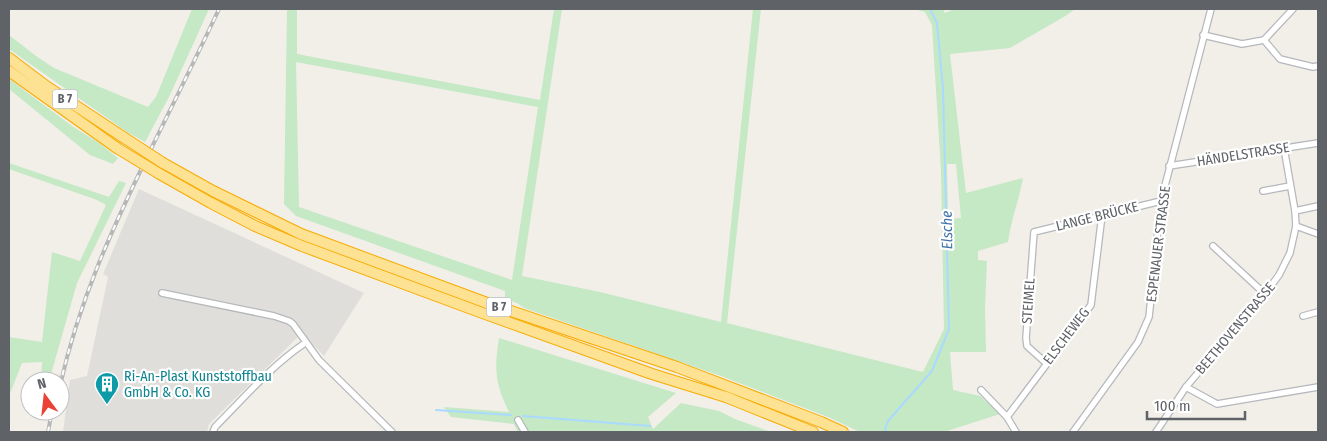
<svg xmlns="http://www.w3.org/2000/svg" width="1327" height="441" font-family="'Fira Sans Condensed',sans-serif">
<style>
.industrial{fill:#e0deda}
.green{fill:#c5e8c5;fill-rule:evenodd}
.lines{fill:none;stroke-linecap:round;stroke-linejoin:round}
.stream{stroke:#aadaff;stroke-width:2}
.street-casing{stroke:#b5b8bc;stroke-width:8}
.highway-casing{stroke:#f9ab00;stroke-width:12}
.street{stroke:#fff;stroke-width:5.5}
.highway{stroke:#fde293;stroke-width:10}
.rail-casing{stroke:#b6b7b8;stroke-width:4}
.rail{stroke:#fff;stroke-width:2;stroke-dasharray:5.5;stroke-linecap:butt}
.highway-bridge-casing{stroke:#f9ab00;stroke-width:12;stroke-linecap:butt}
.highway-bridge{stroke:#fde293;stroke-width:10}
.labels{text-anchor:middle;stroke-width:4.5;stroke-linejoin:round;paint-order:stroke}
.shield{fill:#fff;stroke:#8f9295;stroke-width:1}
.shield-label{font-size:12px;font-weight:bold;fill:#5f6368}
.street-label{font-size:14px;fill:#5f6368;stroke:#fff}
.culture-label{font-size:14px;fill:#0d838f;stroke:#fff;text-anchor:start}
.water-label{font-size:15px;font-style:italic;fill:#4174aa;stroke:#fff}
</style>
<rect width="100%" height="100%" fill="#f1efe8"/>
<polygon class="industrial" points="139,189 364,293 324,356 302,333 209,424 207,432 63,432 70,380 87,376 108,277 103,274"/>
<g class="green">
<polygon points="192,9 209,9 170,95 145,142 127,132 9,49 9,35 36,56 54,68 148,107 156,97"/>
<path d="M287 9H297V54L540 100 554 9H562L522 276 600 292 721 322 753 9H761L727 323 923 372 944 329 941 171 932 25 925 12 914 9H943L945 13 954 9H1075L1067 15 1010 48 950 54 966 193 1023 178C1019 200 1011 220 1008 242L978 251V260L987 261 985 307 986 352H950L953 390 980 396 1000 414 944 432H860L828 417 721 376 524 308 517 303 505 299V291L296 216 284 204ZM296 62 538 107 512 280 299 207ZM947 164H956L961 218 948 219Z"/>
<polygon points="9,79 72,126 99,143 118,158 113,164 90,155 9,89"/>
<polygon points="9,163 109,197 119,181 126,183 77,283 49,381 41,381 42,362 22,363 9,396 9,337 42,342 52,252 80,261 106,205 97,200 9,169"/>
<path d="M499 338 676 393 648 417 653 429 681 403 719 411 735 419 771 432H518L514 424 451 417 444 407 509 412C495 383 494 370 499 338Z"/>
</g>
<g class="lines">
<g class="stream">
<polyline points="436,410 511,415"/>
<polyline points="523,416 650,426"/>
<polyline points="886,432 885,429 888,421 932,371 949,329 943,89 937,23 930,9"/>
</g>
<g class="street-casing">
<g id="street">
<polyline points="1203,35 1242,44 1264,40 1293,9"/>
<polyline points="1264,40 1280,59 1313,67 1318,66"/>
<polyline points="1169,166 1318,143"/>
<polyline points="1263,191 1290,186"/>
<polyline points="1295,211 1318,206"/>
<polyline points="1296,226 1318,234"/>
<polyline points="1213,246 1265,294"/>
<polyline points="162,293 274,316 289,321 293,324 319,360 392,432"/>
<polyline points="1303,316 1318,312"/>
<polyline points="1046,363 1027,346 1026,338 1034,232 1161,201"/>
<polyline points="1186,387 1217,404 1318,387"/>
<polyline points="981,390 1007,417 1016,432"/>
<polyline points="1007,417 1091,305 1102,215"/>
<polyline points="518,420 525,432"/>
<path d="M213 432 215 427C244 398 271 366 305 343"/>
<polyline points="1073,432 1138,342 1149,317 1161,201 1211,9"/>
<polyline points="1156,432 1186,387 1265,294 1279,275 1290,253 1296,226 1295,211 1284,148"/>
</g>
</g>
<g class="highway-casing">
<g id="highway">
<polyline points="9,58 46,86 123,137"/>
<polyline points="9,71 117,148"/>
<polyline points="163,163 213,191 301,234 487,303 677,367 821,422 843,432"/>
<polyline points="158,173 211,203 255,226 302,246 477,311 652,374 726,397 813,432"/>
</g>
</g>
<use href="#street" class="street"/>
<use href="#highway" class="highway"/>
<g class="rail-casing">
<g id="rail">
<path d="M60 386C79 300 113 227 151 149 174 102 197 56 219 9"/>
<polyline points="48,432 52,411"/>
</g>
</g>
<use href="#rail" class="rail"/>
<g class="highway-bridge-casing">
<g id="highway-bridge">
<polyline points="123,137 163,163"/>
<polyline points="117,148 158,173"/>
</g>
</g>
<use href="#highway-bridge" class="highway-bridge"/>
</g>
<defs>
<g id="building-pin" transform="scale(1.25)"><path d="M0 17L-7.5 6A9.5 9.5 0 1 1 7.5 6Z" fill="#0f9aa8" stroke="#fff"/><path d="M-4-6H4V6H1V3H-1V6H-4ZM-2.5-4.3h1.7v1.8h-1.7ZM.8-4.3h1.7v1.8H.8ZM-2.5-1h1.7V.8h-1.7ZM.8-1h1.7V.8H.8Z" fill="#fff"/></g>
</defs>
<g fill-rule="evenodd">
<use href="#building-pin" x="107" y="384"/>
</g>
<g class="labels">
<g class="shield">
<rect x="52.5" y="89.5" width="25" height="19" rx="4"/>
<rect x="486.5" y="297.5" width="25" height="19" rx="4"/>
</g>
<g class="shield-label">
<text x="65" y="103">B 7</text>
<text x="499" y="311">B 7</text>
</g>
<g class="street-label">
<text transform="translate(1243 154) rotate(-9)" y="5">HÄNDELSTRASSE</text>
<text transform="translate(1097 216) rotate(-14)" y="5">LANGE BRÜCKE</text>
<text transform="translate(1158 244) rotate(-83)" y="5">ESPENAUER STRASSE</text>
<text transform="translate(1028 301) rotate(-86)" y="5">STEIMEL</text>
<text transform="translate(1235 328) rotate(-50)" y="5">BEETHOVENSTRASSE</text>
<text transform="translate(1066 336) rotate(-53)" y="5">ELSCHEWEG</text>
</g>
<g class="culture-label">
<text x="124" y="381">Ri-An-Plast Kunststoffbau<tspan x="124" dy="16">GmbH &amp; Co. KG</tspan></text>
</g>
<g class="water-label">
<text transform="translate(947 230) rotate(-91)" y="5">Elsche</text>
</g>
</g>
<rect width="1327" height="441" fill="none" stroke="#5f6368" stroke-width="20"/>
<g transform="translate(45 396) rotate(345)"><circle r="24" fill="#ffffff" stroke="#bfc1c3"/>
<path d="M0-4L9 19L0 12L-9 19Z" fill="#ea4335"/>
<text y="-8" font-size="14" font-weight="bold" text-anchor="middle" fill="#5f6368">N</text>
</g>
<path d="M1147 411v8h98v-8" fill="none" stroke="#5f6368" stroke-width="2.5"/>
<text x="1154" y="411" font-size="15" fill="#5f6368" stroke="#ffffff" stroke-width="4" paint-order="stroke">100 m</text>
</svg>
